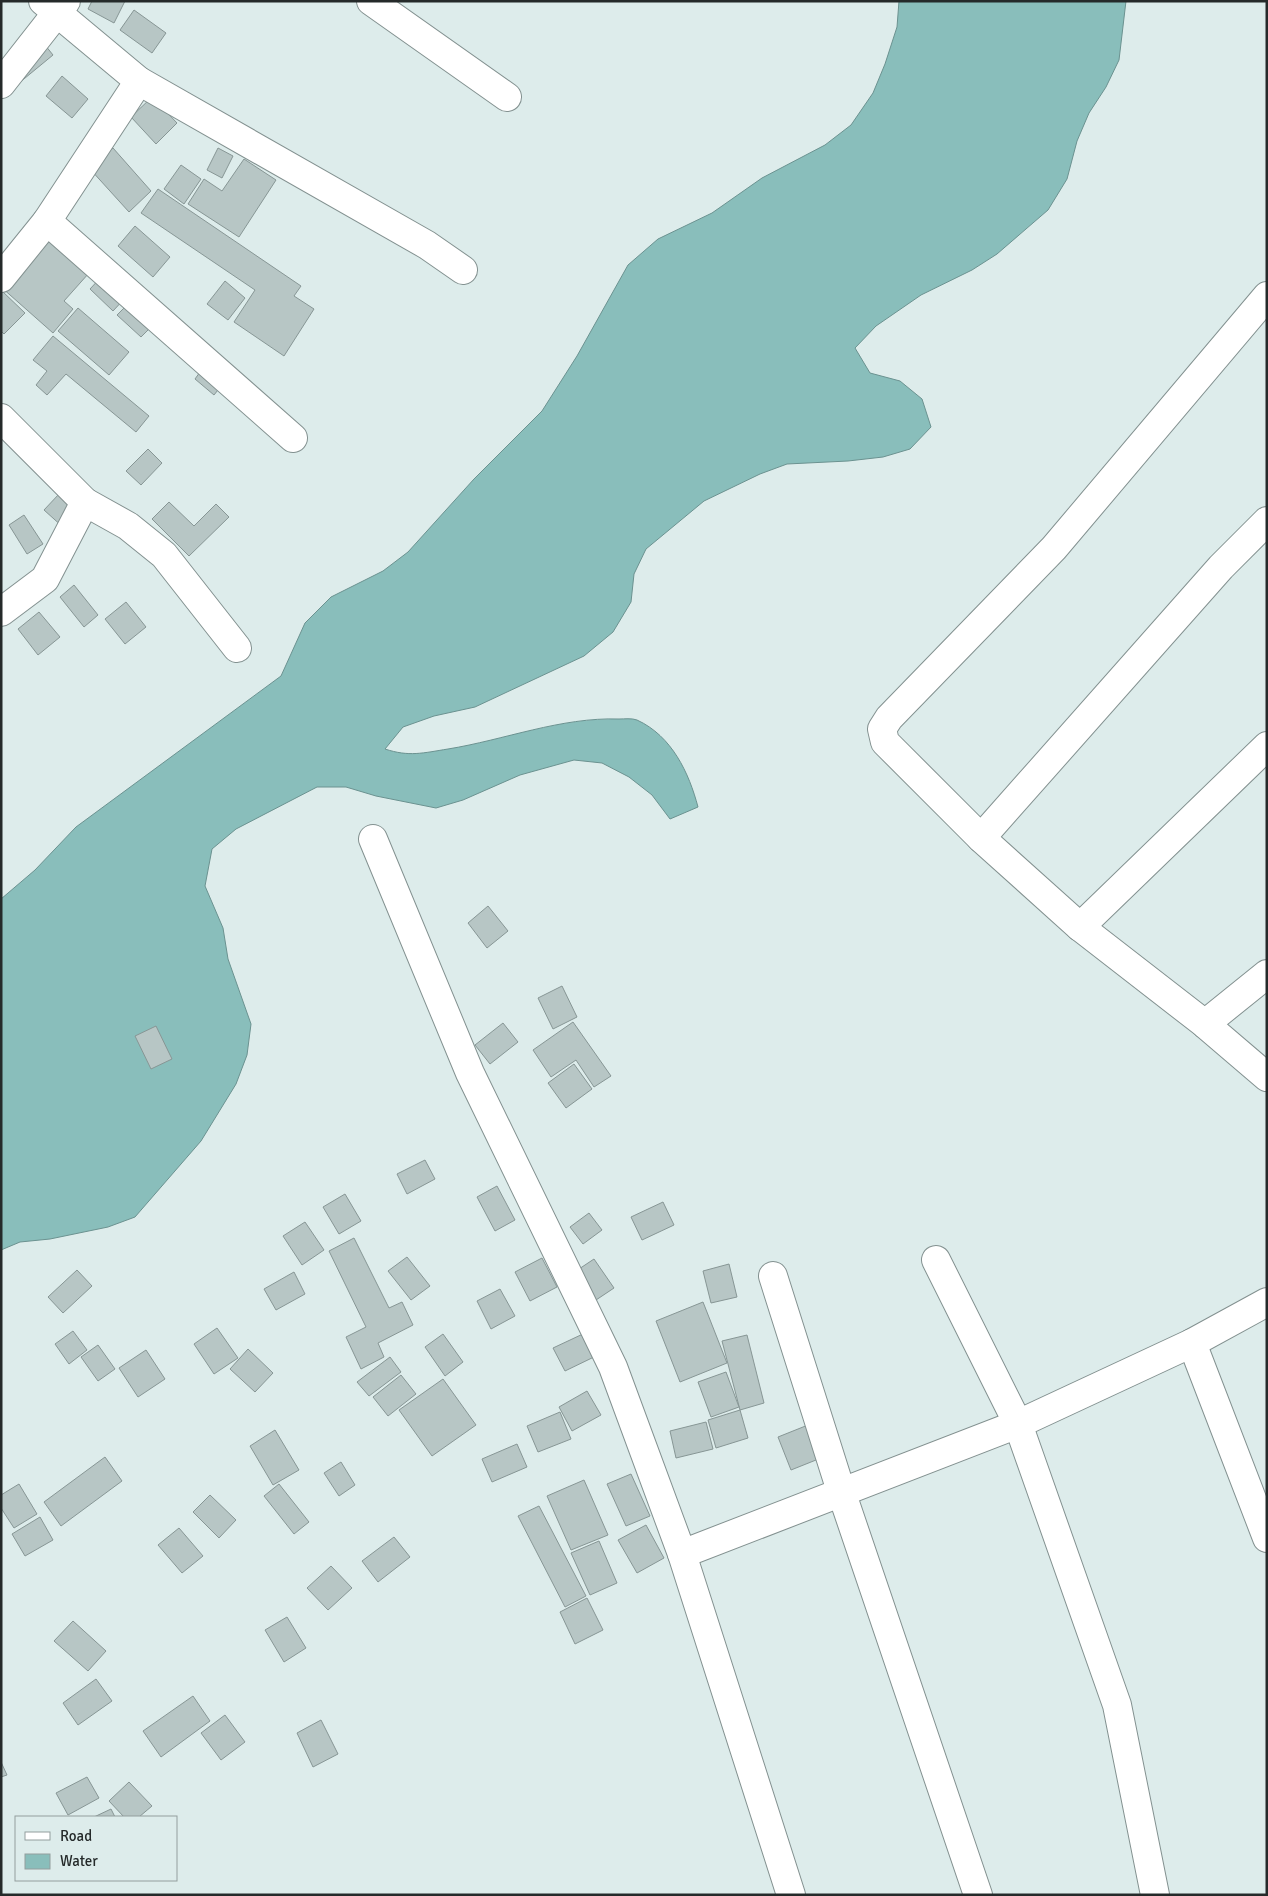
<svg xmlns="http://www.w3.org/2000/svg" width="1268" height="1896" font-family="Signika,sans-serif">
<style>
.water{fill:#89bebb;stroke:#6b9290}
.building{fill:#b7c6c5;stroke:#879695}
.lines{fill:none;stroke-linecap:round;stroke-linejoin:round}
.minor-casing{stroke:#839190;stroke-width:30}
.minor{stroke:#fff;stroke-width:28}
</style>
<rect width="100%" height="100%" fill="#ddeceb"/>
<path class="water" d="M899 1H1126L1119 60 1106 87 1089 113 1077 141 1067 179 1048 210 997 254 972 270 921 295 876 326 855 348 870 373 900 381 922 399 931 427 910 449 883 457 848 461 787 464 760 474 704 501 646 549 634 574 631 602 613 632 584 656 475 707 434 716 403 727 385 749C409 757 423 753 448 749 504 740 561 717 619 719 624 719 632 718 637 720 672 736 689 773 698 807L670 819 652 795 629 777 602 763 574 760 520 775 463 800 436 808 376 796 346 787H317L236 829 212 849 205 886 223 928 228 959 251 1024 247 1055 236 1084 201 1141 135 1217 108 1227 50 1239 20 1242 1 1250V899L35 870 76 827 281 676 305 623 331 597 383 571 408 552 474 479 542 411 577 356 628 265 658 239 712 213 762 178 825 145 851 125 873 93 885 64 897 27Z"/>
<g class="building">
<polygon points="92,1 125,1 114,23 88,9"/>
<polygon points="134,10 166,33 152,53 120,30"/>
<polygon points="41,40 53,55 19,83"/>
<polygon points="62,76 88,99 72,118 46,96"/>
<polygon points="152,97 177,123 156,144 131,117"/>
<polygon points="113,148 151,191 129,212 90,169"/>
<polygon points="218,148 233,156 222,178 207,170"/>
<polygon points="244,159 276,180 239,237 188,204 204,179 222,191"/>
<polygon points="181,165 201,179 184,204 164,189"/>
<polygon points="158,189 301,286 294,296 314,309 284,356 234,322 255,290 141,213"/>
<polygon points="135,226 170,257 153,277 118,246"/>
<polygon points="43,232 89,273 64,301 73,309 53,333 1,287"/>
<polygon points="103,275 126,297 113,311 90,289"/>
<polygon points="225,281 245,298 228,320 207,304"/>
<polygon points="1,290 25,313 4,334 1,331"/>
<polygon points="130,302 154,324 141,337 117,315"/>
<polygon points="78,308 129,352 109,375 58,331"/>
<polygon points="53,336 149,416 136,432 66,374 47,395 36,385 47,371 33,360"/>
<polygon points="205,365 225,381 214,395 195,379"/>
<polygon points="148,449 162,463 141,485 126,471"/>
<polygon points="59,494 79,511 64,528 44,510"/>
<polygon points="169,502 194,526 216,504 229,517 189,556 152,519"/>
<polygon points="24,515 43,544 27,554 9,525"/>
<polygon points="74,585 98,615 84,627 60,597"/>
<polygon points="126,602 146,627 125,644 105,619"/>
<polygon points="39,612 60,637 38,655 18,629"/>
<polygon points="488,906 508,931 487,948 468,923"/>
<polygon points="562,986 577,1017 553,1029 538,998"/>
<polygon points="573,1022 611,1076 594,1087 576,1060 551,1077 533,1050"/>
<polygon points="503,1023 518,1042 490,1064 475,1045"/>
<polygon points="156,1026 172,1059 151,1069 135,1036"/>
<polygon points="574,1064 592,1089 566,1108 548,1083"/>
<polygon points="425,1160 435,1179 407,1194 397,1174"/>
<polygon points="497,1186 515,1220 495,1231 477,1197"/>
<polygon points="345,1194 361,1221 339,1234 323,1207"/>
<polygon points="663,1202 674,1225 642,1240 631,1217"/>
<polygon points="589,1213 602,1230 583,1244 570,1227"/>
<polygon points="305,1222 324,1250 302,1265 283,1236"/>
<polygon points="354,1238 389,1308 402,1302 413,1325 378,1343 384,1357 361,1369 346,1337 366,1327 329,1251"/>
<polygon points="407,1257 430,1286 411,1300 388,1271"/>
<polygon points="542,1258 557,1287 530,1301 515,1272"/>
<polygon points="594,1259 614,1288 596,1300 576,1271"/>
<polygon points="729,1264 737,1297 711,1303 703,1271"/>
<polygon points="77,1270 92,1286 63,1313 48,1297"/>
<polygon points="294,1272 305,1294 276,1310 264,1289"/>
<polygon points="500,1289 515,1316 491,1329 477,1301"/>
<polygon points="703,1302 727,1363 680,1382 656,1321"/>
<polygon points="217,1328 238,1358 214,1374 194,1344"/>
<polygon points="73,1331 87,1350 69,1364 55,1344"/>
<polygon points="585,1333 596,1356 565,1371 553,1348"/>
<polygon points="443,1334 463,1362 445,1376 425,1347"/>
<polygon points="747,1335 764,1403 740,1410 722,1341"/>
<polygon points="98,1345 115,1369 98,1381 81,1357"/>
<polygon points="248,1349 273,1373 255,1392 230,1369"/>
<polygon points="146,1350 165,1379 138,1397 119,1368"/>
<polygon points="390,1357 401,1372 369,1396 357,1382"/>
<polygon points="726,1372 739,1407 711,1417 698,1382"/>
<polygon points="401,1375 416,1394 388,1416 373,1397"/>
<polygon points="443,1379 476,1425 432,1456 399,1410"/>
<polygon points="587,1391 601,1415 572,1431 559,1407"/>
<polygon points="740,1410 748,1438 716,1448 708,1420"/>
<polygon points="560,1412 571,1439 538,1452 527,1426"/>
<polygon points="706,1422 713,1449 676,1458 670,1431"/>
<polygon points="813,1423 826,1456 791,1470 778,1437"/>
<polygon points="275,1430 299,1470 273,1485 250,1446"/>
<polygon points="517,1444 527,1467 492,1482 482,1459"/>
<polygon points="105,1457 122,1481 61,1526 44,1502"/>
<polygon points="341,1462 355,1485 339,1496 324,1473"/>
<polygon points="631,1474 650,1516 626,1526 607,1484"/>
<polygon points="584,1480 608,1535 571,1550 547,1496"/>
<polygon points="19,1484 37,1514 14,1528 1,1508 1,1495"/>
<polygon points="279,1484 309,1522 294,1534 264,1496"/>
<polygon points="210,1495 236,1520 219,1538 193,1512"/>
<polygon points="539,1506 586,1596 565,1607 518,1516"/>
<polygon points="40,1517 53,1540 25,1556 12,1534"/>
<polygon points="646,1525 664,1558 637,1573 618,1540"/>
<polygon points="179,1528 203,1556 182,1573 158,1545"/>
<polygon points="394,1537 410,1557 378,1582 362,1561"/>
<polygon points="599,1541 617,1583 590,1595 571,1553"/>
<polygon points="331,1566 352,1588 328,1610 307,1588"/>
<polygon points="587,1598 603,1630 575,1644 560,1612"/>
<polygon points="287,1617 306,1648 284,1662 265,1630"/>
<polygon points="73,1621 106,1651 88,1671 54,1641"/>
<polygon points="96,1679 112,1701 78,1725 63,1703"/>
<polygon points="193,1696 210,1721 161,1757 143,1731"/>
<polygon points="225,1715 245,1742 221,1760 201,1733"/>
<polygon points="321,1720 338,1754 313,1767 297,1733"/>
<polygon points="1,1762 7,1775 1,1777"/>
<polygon points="87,1777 99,1798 68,1815 56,1793"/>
<polygon points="129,1782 152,1806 139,1817 124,1817 109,1801"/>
<polygon points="111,1809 115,1817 94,1817"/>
</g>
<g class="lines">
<g class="minor-casing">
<g id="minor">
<polyline points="43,1 139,81 427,245 463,270"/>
<polyline points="371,1 507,97"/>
<polyline points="1,84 66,1"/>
<polyline points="47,221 293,438"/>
<polyline points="1,278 47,221 139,81"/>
<polyline points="1267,296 1054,548 889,718 882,729 885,742 981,838 1080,927 1205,1024 1267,1077"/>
<polyline points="1,418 85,502 128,526 164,555 237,648"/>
<polyline points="1,612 45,579 85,502"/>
<polyline points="981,838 1221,567 1267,521"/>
<polyline points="373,839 470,1073 613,1367 682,1554 791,1895"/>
<polyline points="1080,927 1267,746"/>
<polyline points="1205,1024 1267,974"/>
<polyline points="936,1260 1018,1424 1117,1705 1155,1895"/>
<polyline points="773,1276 841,1491 978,1895"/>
<polyline points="1192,1343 1267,1538"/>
<polyline points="682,1554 1018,1424 1192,1343 1267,1302"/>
</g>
</g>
<use href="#minor" class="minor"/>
</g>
<rect width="1268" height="1896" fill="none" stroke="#252a2a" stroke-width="5"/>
<rect x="15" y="1816" width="162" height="65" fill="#ddeceb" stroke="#939e9e"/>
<rect x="25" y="1832" width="25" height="8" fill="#ffffff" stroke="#939e9e"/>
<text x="60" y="1841" font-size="15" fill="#252a2a">Road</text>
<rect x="25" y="1854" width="25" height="15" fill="#89bebb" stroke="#939e9e"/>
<text x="60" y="1866" font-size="15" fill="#252a2a">Water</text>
</svg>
